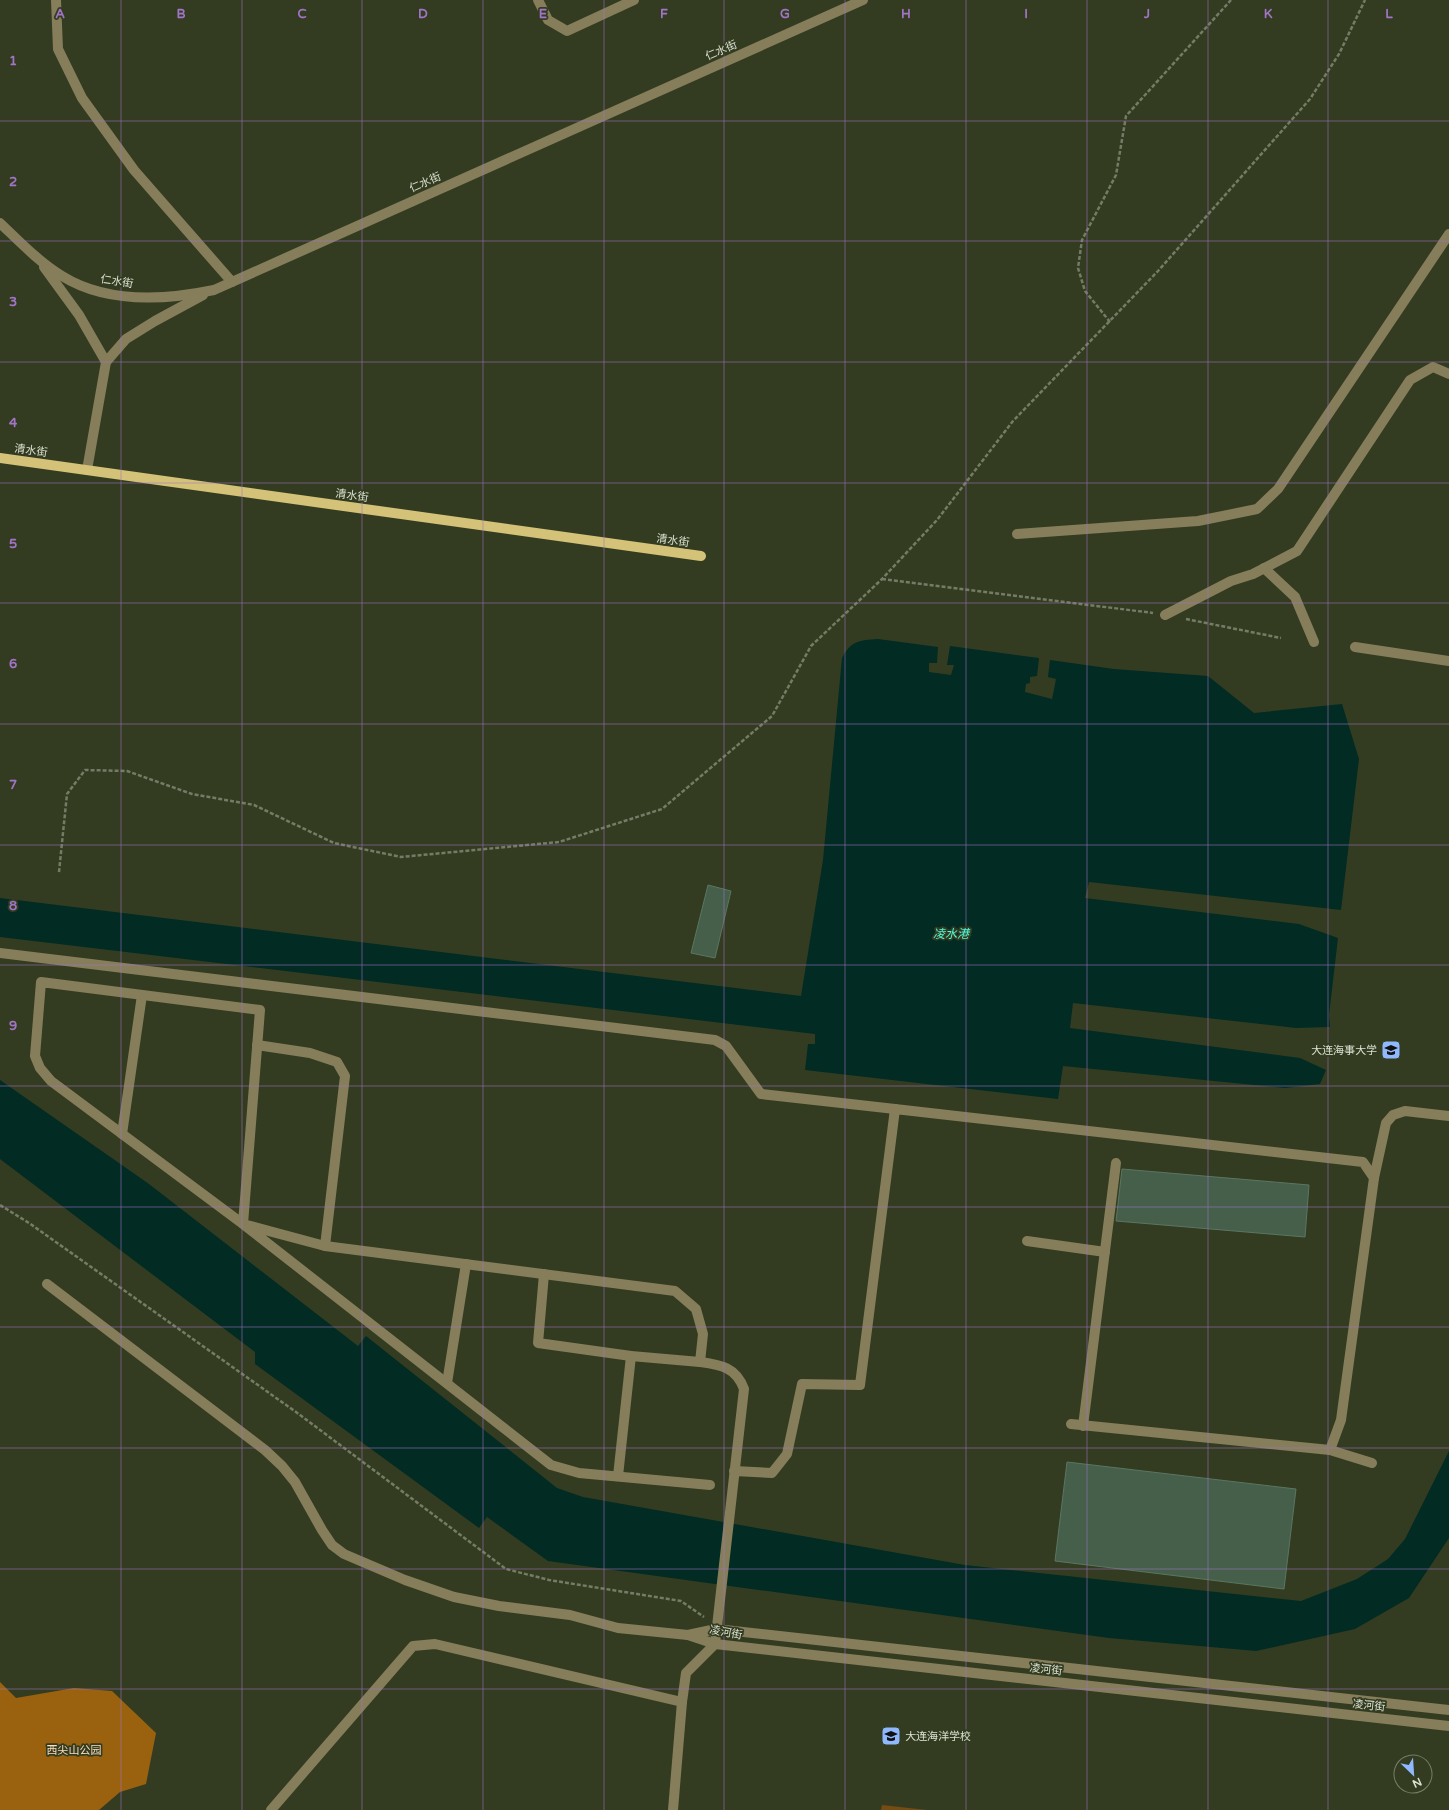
<svg xmlns="http://www.w3.org/2000/svg" width="1449" height="1810" font-family="'Varela Round','Noto Sans SC',sans-serif">
<style>
.green{fill:#774c11}
.forest{fill:#9a620f}
.water{fill:#022b24}
.building{fill:#455f4b;stroke:#5b7661}
.lines{fill:none;stroke-linecap:round;stroke-linejoin:round}
.path{stroke:#747c65;stroke-width:2.5;stroke-dasharray:4 2;stroke-linecap:butt}
.minor{stroke:#867e5b;stroke-width:10}
.major{stroke:#d3c278;stroke-width:10}
.grid{fill:none;stroke:#a174c6;stroke-width:1;stroke-opacity:0.55}
.labels{text-anchor:middle;stroke-width:3.5;stroke-linejoin:round;paint-order:stroke}
.street-label{font-size:11px;fill:#dae0d0;stroke:#333c21}
.poi-label{font-size:11px;fill:#dae0d0;stroke:#333c21;text-anchor:end}
.park-label{font-size:11px;fill:#fdddba;stroke:#333c21}
.water-label{font-size:12px;font-style:italic;fill:#4ff9db;stroke:#333c21}
.grid-label{font-size:13px;text-anchor:middle;font-weight:bold;fill:#a174c6;stroke:#333c21;stroke-width:3.5;stroke-linejoin:round;paint-order:stroke}
</style>
<rect width="100%" height="100%" fill="#333c21"/>
<polygon class="green" points="882,1805 927,1810 881,1810"/>
<polygon class="forest" points="0,1682 16,1698 74,1688 112,1691 156,1733 146,1784 120,1792 99,1810 0,1810"/>
<g class="water">
<path d="M878 639 938 647 937 663H929V672L951 675 954 665H947L950 646 1039 658 1037 676 1030 677V683L1026 684 1025 692 1052 699 1056 679 1048 677 1050 660 1114 669 1208 676 1254 713 1342 704 1359 759 1341 910 1089 882 1085 898 1299 924 1338 938 1329 1015 1330 1027 1296 1028 1073 1003 1070 1028 1300 1058 1326 1070 1320 1084 1285 1088 1063 1066 1058 1099 805 1070 808 1044H815V1034L0 937V898L801 996 823 860 842 658C851 641 859 640 878 639Z"/>
<polygon points="0,1080 149,1184 358,1346 366,1336 557,1488 583,1497 965,1565 1301,1601 1357,1579 1388,1559 1405,1539 1449,1451 1449,1538 1409,1598 1355,1629 1256,1651 1109,1638 548,1561 487,1517 479,1528 255,1364 255,1352 0,1159"/>
</g>
<g class="building">
<polygon points="708,885 731,891 715,958 691,953"/>
<polygon points="1122,1169 1309,1185 1305,1237 1116,1221"/>
<polygon points="1067,1462 1296,1489 1284,1589 1055,1561"/>
</g>
<g class="lines">
<g class="path">
<polyline points="1110,322 1085,291 1078,268 1082,240 1116,175 1126,116 1231,0"/>
<polyline points="882,579 1153,613"/>
<polyline points="1186,619 1281,638"/>
<polyline points="59,872 67,794 85,770 127,771 192,794 254,805 334,843 401,857 559,842 662,809 772,716 811,646 882,579 937,520 1013,421 1158,271 1310,99 1339,54 1365,0"/>
<polyline points="0,1205 29,1223 296,1412 506,1569 549,1580 681,1601 704,1617"/>
</g>
<g class="minor">
<polyline points="56,0 58,49 82,98 134,170 232,282"/>
<polyline points="538,0 548,20 567,31 634,0"/>
<path d="M0 223C20 242 39 262 62 276 107 304 166 300 214 290L863 0"/>
<polyline points="44,267 79,315 106,362"/>
<polyline points="87,470 106,362 126,339 155,321 203,295"/>
<polyline points="1017,534 1198,521 1257,509 1278,489 1449,234"/>
<polyline points="1264,568 1295,597 1314,642"/>
<polyline points="1165,615 1231,581 1253,574 1297,551 1410,380 1433,367 1449,374"/>
<polyline points="1355,647 1449,661"/>
<polyline points="0,953 715,1040 726,1046 761,1094 895,1109"/>
<polyline points="257,1045 310,1053 337,1062 345,1076 325,1246"/>
<polyline points="122,1134 142,995"/>
<polyline points="1374,1178 1386,1123 1393,1115 1405,1111 1449,1116"/>
<polyline points="1027,1241 1105,1252"/>
<polyline points="544,1274 538,1343 631,1356 700,1362"/>
<polyline points="47,1284 265,1450 282,1466 295,1482 322,1530 332,1545 344,1554 405,1580 454,1597 499,1606 570,1615 618,1628 688,1635 715,1644 1449,1726"/>
<polyline points="447,1383 466,1264"/>
<polyline points="1071,1424 1330,1450 1372,1463"/>
<polyline points="1083,1426 1116,1163"/>
<polyline points="734,1471 772,1473 787,1454 802,1384 860,1385 895,1109 1363,1162 1374,1178 1341,1420 1330,1450"/>
<polyline points="618,1476 631,1356"/>
<polyline points="688,1635 716,1629 1449,1710"/>
<polyline points="271,1810 413,1646 435,1644 682,1702"/>
<path d="M673 1810 682 1702 686 1673 715 1644 744 1389C736 1367 721 1365 700 1362L703 1334 696 1309 675 1291 325 1246 243 1224 260 1010 41 982 35 1056 40 1068 51 1081 243 1224 551 1465 579 1473 710 1485"/>
</g>
<polyline class="major" points="0,458 701,556"/>
</g>
<path class="grid" d="M121 0V1810M242 0V1810M362 0V1810M483 0V1810M604 0V1810M724 0V1810M845 0V1810M966 0V1810M1087 0V1810M1208 0V1810M1328 0V1810M0 121H1449M0 241H1449M0 362H1449M0 483H1449M0 603H1449M0 724H1449M0 845H1449M0 965H1449M0 1086H1449M0 1207H1449M0 1327H1449M0 1448H1449M0 1569H1449M0 1689H1449"/>
<defs>
<g id="university-square" transform="scale(1)"><rect x="-9" y="-9" width="18" height="18" rx="4" fill="#8fb8fd" stroke="#333c21"/><path d="M0-5L7-2L0 1L-7-2ZM-4 1L0 2.5L4 1V4Q0 6-4 4Z" fill="#111"/></g>
<g id="school-square" transform="scale(1)"><rect x="-9" y="-9" width="18" height="18" rx="4" fill="#8fb8fd" stroke="#333c21"/><path d="M0-5L7-2L0 1L-7-2ZM-4 1L0 2.5L4 1V4Q0 6-4 4Z" fill="#111"/></g>
</defs>
<g fill-rule="evenodd">
<use href="#university-square" x="1391" y="1050"/>
<use href="#school-square" x="891" y="1736"/>
</g>
<g class="labels">
<g class="street-label">
<text transform="translate(721 50) rotate(-24)" y="4">仁水街</text>
<text transform="translate(425 182) rotate(-24)" y="4">仁水街</text>
<text transform="translate(117 281) rotate(9)" y="4">仁水街</text>
<text transform="translate(31 450) rotate(8)" y="4">清水街</text>
<text transform="translate(352 495) rotate(8)" y="4">清水街</text>
<text transform="translate(673 540) rotate(8)" y="4">清水街</text>
<text transform="translate(726 1632) rotate(10)" y="4">凌河街</text>
<text transform="translate(1046 1669) rotate(6)" y="4">凌河街</text>
<text transform="translate(1369 1705) rotate(6)" y="4">凌河街</text>
</g>
<g class="poi-label">
<text x="1377" y="1054">大连海事大学</text>
<text x="905" y="1740" text-anchor="start">大连海洋学校</text>
</g>
<g class="park-label">
<text x="74" y="1754">西尖山公园</text>
</g>
<g class="water-label">
<text x="951" y="938">凌水港</text>
</g>
</g>
<g class="grid-label">
<text x="60" y="18">A</text>
<text x="181" y="18">B</text>
<text x="302" y="18">C</text>
<text x="423" y="18">D</text>
<text x="543" y="18">E</text>
<text x="664" y="18">F</text>
<text x="785" y="18">G</text>
<text x="906" y="18">H</text>
<text x="1026" y="18">I</text>
<text x="1147" y="18">J</text>
<text x="1268" y="18">K</text>
<text x="1389" y="18">L</text>
<text x="13" y="65">1</text>
<text x="13" y="186">2</text>
<text x="13" y="306">3</text>
<text x="13" y="427">4</text>
<text x="13" y="548">5</text>
<text x="13" y="668">6</text>
<text x="13" y="789">7</text>
<text x="13" y="910">8</text>
<text x="13" y="1030">9</text>
</g>
<g transform="translate(1413 1774) rotate(155)"><circle r="19" fill="#333c21" stroke="#767e67"/>
<path d="M0-3L7 15L0 10L-7 15Z" fill="#8fb8fd"/>
<text y="-6" font-size="11" font-weight="bold" text-anchor="middle" fill="#dae0d0">N</text>
</g>
</svg>
